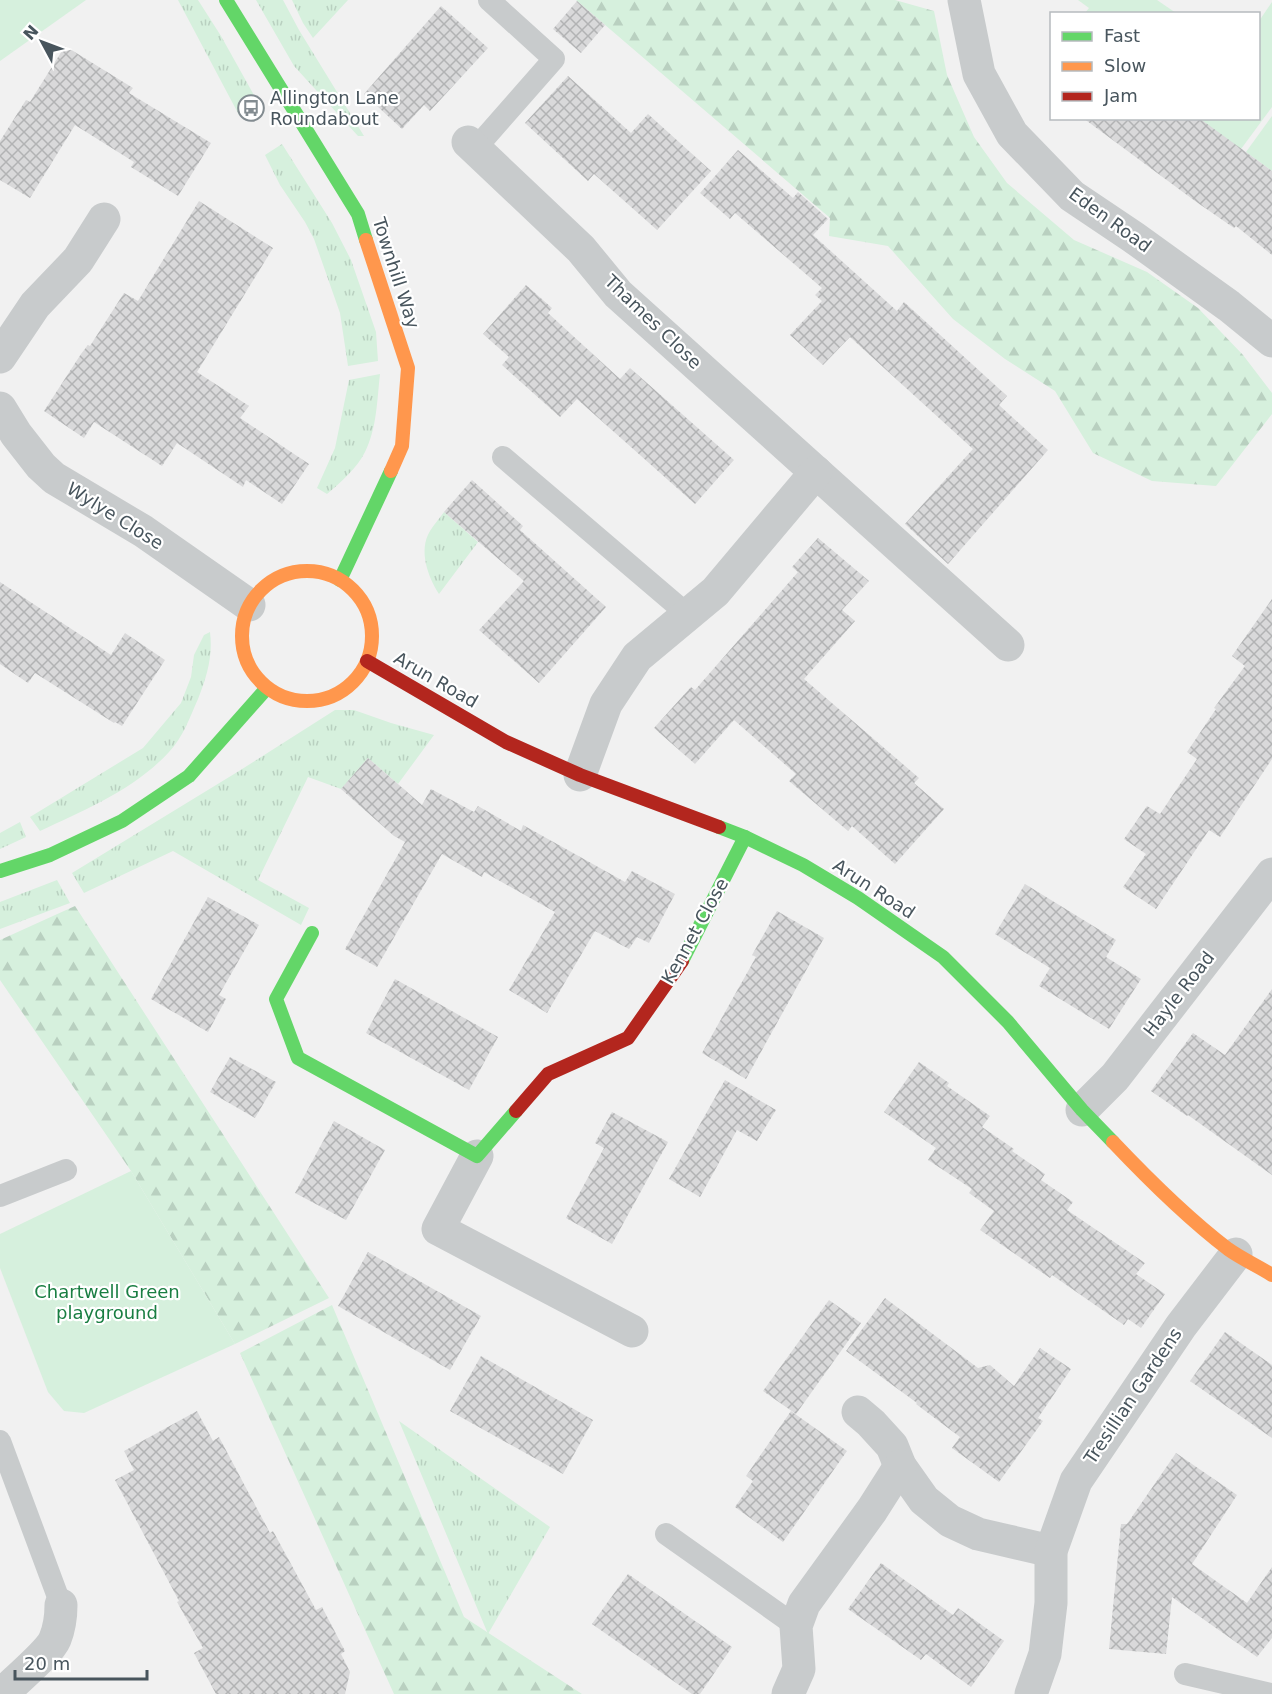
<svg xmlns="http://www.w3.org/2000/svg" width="1272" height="1694" font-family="'DejaVu Sans',sans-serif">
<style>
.grass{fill:url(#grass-tufts)}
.forest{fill:url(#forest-firs)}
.green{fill:#d6f0dd}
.building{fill:url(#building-cross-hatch)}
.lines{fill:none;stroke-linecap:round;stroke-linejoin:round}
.lane{stroke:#c8cbcc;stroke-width:22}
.street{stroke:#c8cbcc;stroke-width:33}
.fast{stroke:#63d668;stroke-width:14}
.slow{stroke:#ff974d;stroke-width:14}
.jam{stroke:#b3261e;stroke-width:14}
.labels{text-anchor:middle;stroke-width:4.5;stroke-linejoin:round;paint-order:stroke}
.poi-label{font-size:18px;fill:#48555d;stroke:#fff;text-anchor:start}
.street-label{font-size:18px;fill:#48555d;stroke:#fff}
.park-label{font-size:18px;fill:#197e42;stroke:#fff}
</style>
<defs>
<pattern id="grass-tufts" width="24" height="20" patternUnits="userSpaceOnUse" patternTransform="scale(1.5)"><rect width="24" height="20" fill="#d6f0dd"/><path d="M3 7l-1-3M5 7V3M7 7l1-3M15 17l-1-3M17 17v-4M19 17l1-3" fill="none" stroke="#b9d0c0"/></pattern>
<pattern id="forest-firs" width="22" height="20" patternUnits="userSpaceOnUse" patternTransform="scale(1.5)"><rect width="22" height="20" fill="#d6f0dd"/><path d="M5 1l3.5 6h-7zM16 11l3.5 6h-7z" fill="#b9d0c0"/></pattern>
<pattern id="building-cross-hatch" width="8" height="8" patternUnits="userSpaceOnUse" patternTransform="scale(1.5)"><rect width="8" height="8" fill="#d9d9da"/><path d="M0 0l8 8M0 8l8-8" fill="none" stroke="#b2b3b4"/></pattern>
</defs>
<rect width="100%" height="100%" fill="#f1f1f1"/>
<g class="grass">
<polygon points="178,0 198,0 221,36 259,104 239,115"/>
<polygon points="256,0 283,0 299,30 364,136 358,136 294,66"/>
<polygon points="292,0 348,0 313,38 303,23"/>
<polygon points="282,144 332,223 351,260 376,332 378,361 348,366 340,313 314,239 305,222 280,185 265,155"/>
<path d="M380 374C377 400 377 428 365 452 357 468 341 482 327 494L317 488 335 448 349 380Z"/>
<path d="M444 512 478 542 439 594C428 577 418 550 430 531 434 524 440 518 444 512Z"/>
<path d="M210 632C213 656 207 676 198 699 190 717 183 737 169 752 135 789 85 810 40 831L30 817 143 748 181 703 191 677 194 655 204 635Z"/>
<polygon points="335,710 354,710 391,723 434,735 398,784 368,758 341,789 308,777 258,880 309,908 301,925 173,851 84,893 72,873 239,771"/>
<polygon points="20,822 26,837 0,849 0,833"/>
<polygon points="57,880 70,903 0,929 0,902"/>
<polygon points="399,1421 550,1527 488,1634"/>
</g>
<g class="forest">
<polygon points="576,0 895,0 934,11 947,75 974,137 1007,183 1074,240 1147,272 1198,308 1243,355 1272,393 1272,414 1216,486 1152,481 1093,453 1055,391 1005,359 953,319 888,246 829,236 830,218"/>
<polygon points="75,906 329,1298 235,1344 131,1171 0,980 0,940"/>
<polygon points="332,1305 464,1617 582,1694 394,1694 240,1353"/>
</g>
<g class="green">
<polygon points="0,0 86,0 0,61"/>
<polygon points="1078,0 1157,0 1176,13 1085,13 1089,8"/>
<polygon points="1272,2 1272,107 1241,149 1198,119 1258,118 1259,21"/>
<polygon points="1272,116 1272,171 1246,152"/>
<polygon points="131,1171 235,1344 84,1413 64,1411 48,1392 0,1268 0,1234"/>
</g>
<g class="building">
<polygon points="577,1 605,25 581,53 553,29"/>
<polygon points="441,6 488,48 430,111 424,105 402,129 364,94"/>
<polygon points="65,46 133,88 129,93 211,143 178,196 131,167 134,162 75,125 30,198 0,180 0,141 26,100 30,102"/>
<polygon points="568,76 631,133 648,114 711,171 657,230 594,174 588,181 525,123"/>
<polygon points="1083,118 1199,118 1272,171 1272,255 1236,226 1234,228 1195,201"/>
<polygon points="738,150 793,198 798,192 828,219 813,235 897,311 904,302 1007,396 999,405 1048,450 948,564 905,524 973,449 850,337 823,365 790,335 822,301 815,295 822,288 735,213 730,219 700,193"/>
<polygon points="199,201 273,248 197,372 249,406 240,418 309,464 282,504 246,480 243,487 177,443 162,466 94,422 84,438 44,411 81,354 88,345 90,346 124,293 138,301"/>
<polygon points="526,285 552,308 548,313 620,379 630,368 734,460 695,504 577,399 560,417 502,365 509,357 483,334"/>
<polygon points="472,480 523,526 520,530 606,607 539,683 479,630 524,581 444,512"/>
<polygon points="818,538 869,581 842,610 855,621 804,679 919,778 914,783 944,809 895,864 852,826 848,831 789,781 796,774 734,720 695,764 654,728 691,687 695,690 798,572 792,567"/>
<polygon points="0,582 111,655 125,633 165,660 122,726 115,722 114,723 35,673 28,683 0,664"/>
<polygon points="1272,599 1272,759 1220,837 1209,830 1156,909 1123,887 1146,854 1124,839 1147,806 1160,814 1197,759 1187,752 1216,709 1214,708 1245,666 1232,656"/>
<polygon points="368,758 422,805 431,789 474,812 478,806 521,831 523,825 625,882 632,871 675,894 649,943 637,937 629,949 595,931 547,1013 509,990 555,912 484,872 482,877 442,854 377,967 345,949 405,842 394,836 341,789"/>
<polygon points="1025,884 1116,940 1106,957 1141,979 1109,1029 1039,986 1050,968 995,934"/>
<polygon points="208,897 259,925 219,995 226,999 208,1032 151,999"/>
<polygon points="777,911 824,938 746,1079 702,1053 756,957 752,955"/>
<polygon points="395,979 498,1037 469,1090 366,1033"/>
<polygon points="1272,989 1272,1175 1188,1115 1187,1116 1151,1091 1193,1033 1225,1055"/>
<polygon points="230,1057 276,1082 255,1118 210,1092"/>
<polygon points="919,1062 949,1083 947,1086 990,1116 982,1127 1014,1149 1012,1151 1045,1174 1041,1180 1073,1202 1067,1210 1145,1263 1136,1274 1165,1294 1141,1328 1128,1319 1124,1325 1052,1275 1050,1278 980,1230 994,1211 969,1193 972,1189 928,1160 936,1148 884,1112"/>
<polygon points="725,1080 776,1110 757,1141 737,1130 700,1197 669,1179"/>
<polygon points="612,1112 668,1142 612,1244 566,1218 604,1148 595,1143"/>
<polygon points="334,1121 385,1150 346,1220 295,1193"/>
<polygon points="368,1252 481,1316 450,1370 338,1306"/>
<polygon points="885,1298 978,1368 990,1365 1014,1386 1040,1348 1071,1369 1038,1418 1043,1421 999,1482 952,1448 960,1437 916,1404 917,1403 846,1351"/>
<polygon points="829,1300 861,1323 796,1414 763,1391"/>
<polygon points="1225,1332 1272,1365 1272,1438 1190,1381"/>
<polygon points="481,1356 593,1420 563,1474 450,1411"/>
<polygon points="197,1411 213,1441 219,1437 270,1533 273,1531 316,1610 322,1607 345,1651 341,1654 350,1672 345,1694 216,1694 194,1653 203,1648 177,1602 179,1601 115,1480 134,1470 124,1451"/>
<polygon points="791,1411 847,1451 783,1542 735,1507 753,1481 746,1476"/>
<polygon points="1176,1453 1237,1495 1192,1564 1247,1603 1272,1567 1272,1638 1257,1657 1172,1597 1166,1654 1109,1649 1121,1524 1127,1524"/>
<polygon points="881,1563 953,1615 958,1608 1004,1641 971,1687 926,1654 921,1660 848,1609"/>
<polygon points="628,1574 732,1647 700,1694 692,1694 592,1624"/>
</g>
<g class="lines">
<g class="lane">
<polyline points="475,149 554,59 489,0"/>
<polyline points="503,457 687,614"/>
<polyline points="0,1196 66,1170"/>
<polyline points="0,1441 61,1605"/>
<polyline points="666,1534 796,1626"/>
<polyline points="1185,1674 1271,1694"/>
</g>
<g class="street">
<polyline points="964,0 979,74 1012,134 1072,196 1133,237 1229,306 1272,341"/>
<polyline points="468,142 581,249 618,294 1008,645"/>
<polyline points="0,357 35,305 78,260 104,219"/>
<polyline points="0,408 16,434 41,466 54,478 143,531 249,605"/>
<polyline points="580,775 606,704 637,657 715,592 816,472"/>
<polyline points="1082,1110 1115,1077 1272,874"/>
<polyline points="477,1156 438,1229 632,1331"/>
<polyline points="858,1412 871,1423 892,1446 900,1466 924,1500 950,1521 978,1534 1051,1551"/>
<path d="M2 1694C13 1683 50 1652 55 1639 59 1629 61 1615 61 1605"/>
<polyline points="788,1694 799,1669 796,1626 804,1604 872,1510 900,1466"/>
<polyline points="1031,1694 1045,1654 1051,1603 1051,1551 1076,1481 1181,1326 1236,1254"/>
</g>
<g class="fast">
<polyline points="226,0 358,214 366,240"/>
<polyline points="340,580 391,471"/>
<polyline points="719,827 745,837 803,865 858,898 943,957 1008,1022 1082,1110 1113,1142"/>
<polyline points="0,871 50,855 122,821 189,776 267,688"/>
<polyline points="312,933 276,999 298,1058 477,1156 516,1111"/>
<polyline points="682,961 745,837"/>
</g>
<g class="slow">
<polyline points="366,240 408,368 402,446 391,471"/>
<circle cx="307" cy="636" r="65"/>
<path d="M1113 1142C1149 1180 1186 1217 1228 1249 1242 1259 1258 1266 1272 1275"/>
</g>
<g class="jam">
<polyline points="367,661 506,742 580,775 719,827"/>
<polyline points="516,1111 548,1074 628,1038 682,961"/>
</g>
</g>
<defs>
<g id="bus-ring" transform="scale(1.35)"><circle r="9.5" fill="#fff" stroke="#838c91" stroke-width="1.5"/><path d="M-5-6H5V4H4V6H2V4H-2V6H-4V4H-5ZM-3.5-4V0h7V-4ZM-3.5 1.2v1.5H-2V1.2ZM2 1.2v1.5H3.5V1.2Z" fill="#838c91"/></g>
</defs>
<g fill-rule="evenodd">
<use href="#bus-ring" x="251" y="108"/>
</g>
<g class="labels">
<g class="poi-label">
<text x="270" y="104">Allington Lane<tspan x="270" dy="21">Roundabout</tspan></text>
</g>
<g class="street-label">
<text transform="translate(1110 220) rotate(36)" y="6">Eden Road</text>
<text transform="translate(396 273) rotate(72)" y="6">Townhill Way</text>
<text transform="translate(653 322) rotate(44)" y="6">Thames Close</text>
<text transform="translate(115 516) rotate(32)" y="6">Wylye Close</text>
<text transform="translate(436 680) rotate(30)" y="6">Arun Road</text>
<text transform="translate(874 889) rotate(33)" y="6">Arun Road</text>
<text transform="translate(695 931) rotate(-61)" y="6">Kennet Close</text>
<text transform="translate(1179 994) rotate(-52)" y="6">Hayle Road</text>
<text transform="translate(1133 1396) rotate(-56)" y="6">Tresillian Gardens</text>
</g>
<g class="park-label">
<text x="107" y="1298">Chartwell Green<tspan x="107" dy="21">playground</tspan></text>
</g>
</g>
<rect x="1050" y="12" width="210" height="108" fill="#ffffff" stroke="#b6bbbe" stroke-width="1.5"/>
<rect x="1062" y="32" width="30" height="9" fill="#63d668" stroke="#b6bbbe" stroke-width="1.5"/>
<text x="1104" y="42" font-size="18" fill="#48555d">Fast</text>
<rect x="1062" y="62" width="30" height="9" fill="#ff974d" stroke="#b6bbbe" stroke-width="1.5"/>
<text x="1104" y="72" font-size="18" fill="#48555d">Slow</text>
<rect x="1062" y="92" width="30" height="9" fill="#b3261e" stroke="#b6bbbe" stroke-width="1.5"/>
<text x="1104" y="102" font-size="18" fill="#48555d">Jam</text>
<g transform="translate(42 42) rotate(311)" stroke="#ffffff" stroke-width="4.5" paint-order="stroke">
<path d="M0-4.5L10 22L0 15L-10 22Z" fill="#48555d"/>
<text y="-9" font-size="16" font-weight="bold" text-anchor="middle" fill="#48555d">N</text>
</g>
<path d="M15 1670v9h132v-9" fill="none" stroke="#48555d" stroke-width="3"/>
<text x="24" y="1670" font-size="18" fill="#48555d" stroke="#ffffff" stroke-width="4.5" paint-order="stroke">20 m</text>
</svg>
